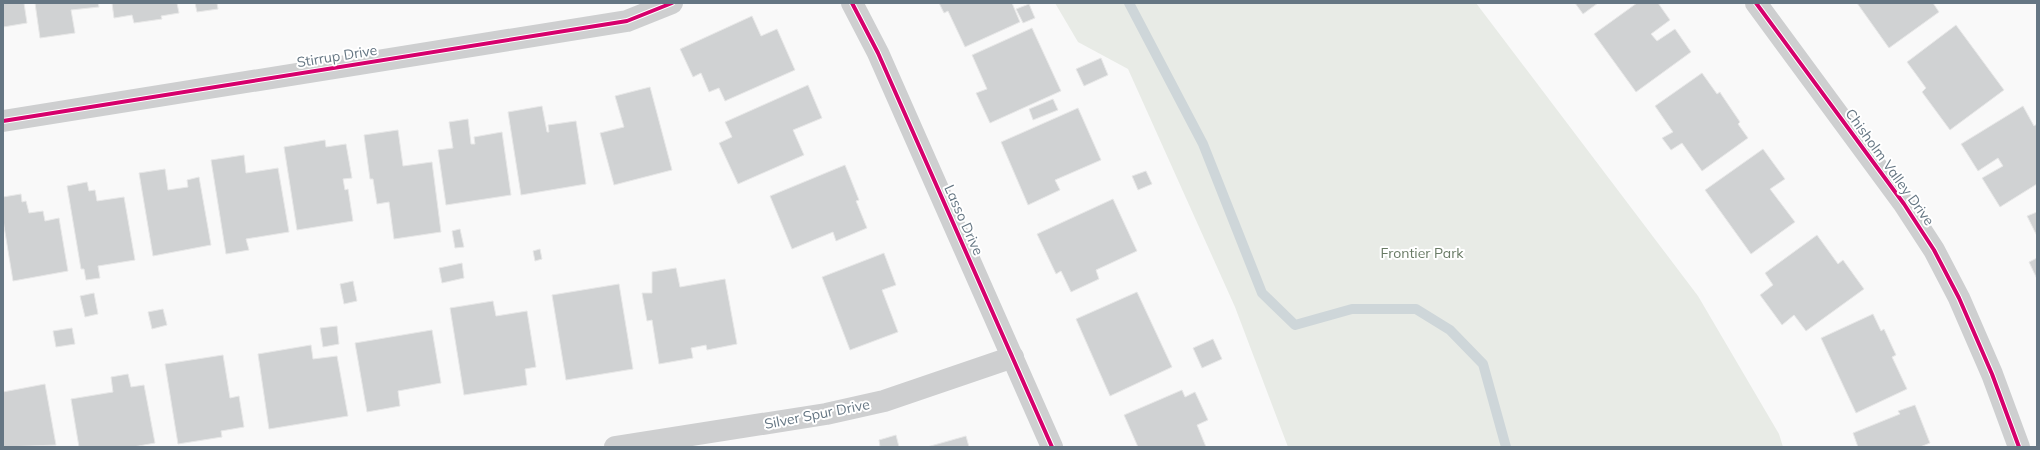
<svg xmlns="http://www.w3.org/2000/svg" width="2040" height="450" font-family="Mulish,sans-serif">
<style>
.green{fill:#e8ebe6}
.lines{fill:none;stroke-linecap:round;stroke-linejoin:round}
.stream{stroke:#ced6d9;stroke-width:10}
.building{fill:#d0d2d3;stroke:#e8e8e8}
.minor{stroke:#cecfd0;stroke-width:22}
.cycleway-casing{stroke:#fff;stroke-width:6}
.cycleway{stroke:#d6006c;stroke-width:4}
.labels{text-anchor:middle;stroke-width:4;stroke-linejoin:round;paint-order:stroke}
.street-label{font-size:14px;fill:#657683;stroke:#fff}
.park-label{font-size:14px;fill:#687a64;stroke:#fff}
</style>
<rect width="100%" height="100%" fill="#f9f9f9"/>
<polygon class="green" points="1055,3 1476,3 1698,296 1779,434 1783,447 1288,447 1235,307 1128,69 1078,42"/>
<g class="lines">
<polyline class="stream" points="1129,3 1203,144 1262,293 1295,325 1352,309 1416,309 1450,330 1483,364 1506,447"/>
</g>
<g class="building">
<polygon points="3,3 24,3 27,23 3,27"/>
<polygon points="35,3 98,3 99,7 71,10 75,33 40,38"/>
<polygon points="112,3 177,3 179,13 161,16 162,19 134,23 132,15 114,18"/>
<polygon points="195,3 217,3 218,9 197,12"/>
<polygon points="939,3 1012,3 1020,22 965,47 948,11 944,13"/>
<polygon points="1575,3 1598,3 1583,14"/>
<polygon points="1637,3 1658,3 1670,20 1651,34 1657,41 1675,29 1691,52 1636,92 1594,34"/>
<polygon points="1857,3 1933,3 1939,12 1889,48"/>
<polygon points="1029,4 1035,18 1023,23 1016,9"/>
<polygon points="752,16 761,36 777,29 795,70 725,101 719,88 709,92 701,73 693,77 680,49"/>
<polygon points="1956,25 2004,90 1950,130 1922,92 1926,88 1907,62"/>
<polygon points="1032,28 1061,91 990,123 976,93 987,89 972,55"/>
<polygon points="1101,58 1108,75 1084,86 1076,69"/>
<polygon points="1702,73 1717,94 1720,92 1721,94 1740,122 1738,124 1748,138 1702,171 1682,143 1671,150 1662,138 1673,132 1655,106"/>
<polygon points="808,85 822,118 793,130 804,155 738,184 719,143 732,137 725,122"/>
<polygon points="650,87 672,170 614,185 600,133 624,127 615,96"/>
<polygon points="1053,99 1058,110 1033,120 1029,109"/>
<polygon points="542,106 547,132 549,132 548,125 576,121 586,184 521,195 508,112"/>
<polygon points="2023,106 2034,126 2037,124 2037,184 2000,207 1982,178 2003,166 1998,158 1978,171 1961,144"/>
<polygon points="1078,108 1101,160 1055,180 1060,190 1028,205 1001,142"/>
<polygon points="468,119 471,144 475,144 474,137 502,132 511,195 446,205 438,150 453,148 449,122"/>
<polygon points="398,130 403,166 432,162 441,232 394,239 389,202 377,204 373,179 370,179 364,135"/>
<polygon points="325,140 326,147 346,144 352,178 343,179 345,190 348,189 353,221 297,230 284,147"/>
<polygon points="1763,149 1785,179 1770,189 1795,222 1751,254 1705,190"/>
<polygon points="244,155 246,173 278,168 289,232 246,239 249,250 226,254 211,160"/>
<polygon points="845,165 859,200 856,201 867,228 836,241 833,232 792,249 770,196"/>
<polygon points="165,169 168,190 188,187 187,180 199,177 211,245 153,256 139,173"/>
<polygon points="1146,171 1152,184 1138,190 1132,176"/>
<polygon points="87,182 89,191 95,190 97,201 124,197 135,260 98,266 100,278 86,280 84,269 81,269 67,186"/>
<polygon points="21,194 22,202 26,201 29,213 43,211 45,221 59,218 68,271 13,281 3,220 3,197"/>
<polygon points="1113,199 1137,251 1096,270 1099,279 1071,292 1061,271 1056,274 1037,234"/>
<polygon points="2037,212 2037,236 2027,216"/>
<polygon points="460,229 464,247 455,248 452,231"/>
<polygon points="1817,235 1838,264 1843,260 1864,289 1806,331 1794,315 1782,325 1760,295 1773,285 1765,273"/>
<polygon points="540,249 542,259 535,261 533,251"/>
<polygon points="884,253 896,285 882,290 898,332 850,350 822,277"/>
<polygon points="2037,258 2037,279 2029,262"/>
<polygon points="462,263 464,278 442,283 439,268"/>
<polygon points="676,268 680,287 725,279 737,344 707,350 706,345 691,348 693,358 659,364 652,320 647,321 642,293 652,293 652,272"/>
<polygon points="353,281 357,301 344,304 340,284"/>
<polygon points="619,284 633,369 566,380 552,295"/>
<polygon points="1137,292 1172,367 1110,396 1076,319"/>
<polygon points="94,293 98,314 85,317 80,296"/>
<polygon points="493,301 496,316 527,311 536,367 525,369 527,385 464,395 450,308"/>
<polygon points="163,309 167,325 152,329 148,312"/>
<polygon points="1873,314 1881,331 1884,329 1896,355 1892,357 1907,389 1856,413 1821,338"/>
<polygon points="337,326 339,344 323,347 320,328"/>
<polygon points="72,328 75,344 56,347 53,331"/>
<polygon points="432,330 441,383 398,391 400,406 367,412 355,343"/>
<polygon points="1213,339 1222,359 1202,368 1193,348"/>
<polygon points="311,345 313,359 337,356 348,416 269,429 258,354"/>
<polygon points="223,355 230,398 239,396 244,427 221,431 222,437 178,444 165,364"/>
<polygon points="128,374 131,387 144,385 155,443 133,447 79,447 71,399 113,392 111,377"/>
<polygon points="45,384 56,445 3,447 3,392"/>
<polygon points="1182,390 1185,397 1195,392 1208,420 1197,425 1206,447 1138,447 1124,415"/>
<polygon points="1915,405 1930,443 1920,447 1858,447 1853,433 1900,414 1898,411"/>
<polygon points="896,435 899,447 880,447 879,440"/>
<polygon points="966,436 969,447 927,447"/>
</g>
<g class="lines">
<g class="minor">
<polyline points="852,3 878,53 1052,447"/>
<polyline points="1756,3 1904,204 1934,250 1959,298 1992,374 2019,447"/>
<polyline points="3,121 627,21 672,3"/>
<polyline points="615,447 826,414 884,401 1013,357"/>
</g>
<g class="cycleway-casing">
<g id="cycleway">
<polyline points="852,3 878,53 1052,447"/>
<polyline points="1756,3 1904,204 1934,250 1959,298 1992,374 2019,447"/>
<polyline points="3,121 627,21 672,3"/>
</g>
</g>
<use href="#cycleway" class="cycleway"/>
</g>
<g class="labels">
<g class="street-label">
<text transform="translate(337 56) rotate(-9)" y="5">Stirrup Drive</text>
<text transform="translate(1890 167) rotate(54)" y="5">Chisholm Valley Drive</text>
<text transform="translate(964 220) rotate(66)" y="5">Lasso Drive</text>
<text transform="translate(817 414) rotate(-11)" y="5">Silver Spur Drive</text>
</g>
<g class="park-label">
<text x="1422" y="258">Frontier Park</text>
</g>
</g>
<rect width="2040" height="450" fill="none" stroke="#657683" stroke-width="8"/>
</svg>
